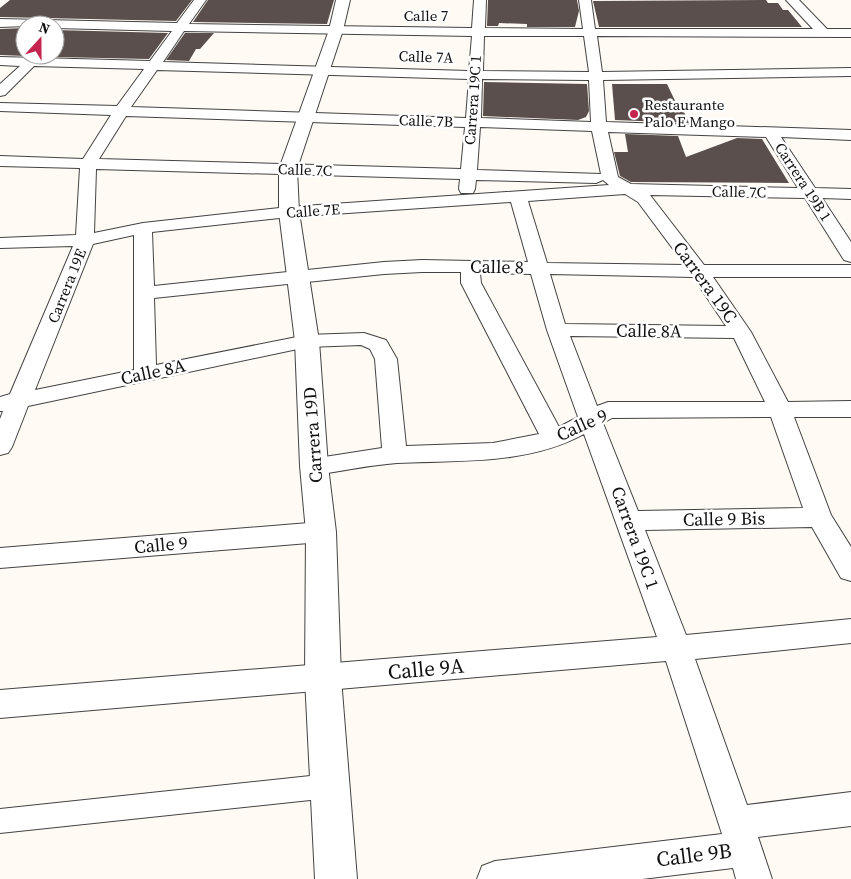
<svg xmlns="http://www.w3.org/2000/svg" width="851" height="879" font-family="'Source Serif 4',serif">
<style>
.building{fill:#5a4f4c}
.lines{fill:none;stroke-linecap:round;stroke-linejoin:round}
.pedestrian-casing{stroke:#434343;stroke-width:2}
.minor-casing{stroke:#434343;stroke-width:2}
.tertiary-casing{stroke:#434343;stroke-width:2}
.pedestrian{fill:#fff;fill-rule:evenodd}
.minor{fill:#fff;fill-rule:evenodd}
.tertiary{fill:#fff;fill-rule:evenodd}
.poi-dot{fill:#c4244e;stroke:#fff;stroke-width:2}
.labels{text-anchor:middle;stroke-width:5;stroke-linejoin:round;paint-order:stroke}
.far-street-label{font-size:15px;fill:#101010;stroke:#fff}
.far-poi-label{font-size:15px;fill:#101010;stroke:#fff;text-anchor:start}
.street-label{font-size:18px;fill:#101010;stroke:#fff}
.near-street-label{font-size:21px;fill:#101010;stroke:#fff}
</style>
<rect width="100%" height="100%" fill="#fffaf4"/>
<g class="building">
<polygon points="10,0 192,0 176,21 0,17 0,8"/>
<polygon points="208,0 334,0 327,24 193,22"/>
<polygon points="488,0 577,0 579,11 575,27 527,27 527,24 499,23 498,26 487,26"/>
<polygon points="766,0 768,3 778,3 783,10 788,10 802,27 599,27 593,1"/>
<polygon points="25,28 25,56 0,55 0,29"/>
<polygon points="55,30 168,33 149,59 55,57"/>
<polygon points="185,33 214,33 200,49 196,49 189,61 166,60"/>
<polygon points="484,82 587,84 589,111 586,117 578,120 483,116"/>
<polygon points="612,84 667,84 677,105 681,105 689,123 615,120"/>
<polygon points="625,134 678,136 686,157 737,138 762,139 789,183 631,182 620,176 614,152 628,152"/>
</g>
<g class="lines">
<g class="pedestrian-casing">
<polygon id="pedestrian" points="329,774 338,778 341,786 338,794 329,798 0,833 0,809"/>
</g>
<g class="minor-casing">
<g id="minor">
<path d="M194 0H206L189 24 472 28 474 0H486L485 28 583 29 579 0H591L595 29H813L786 0H799L827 29H851V37L597 36 602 72 851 68V76L603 80 606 122 851 130V140L781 137 815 188 851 189V199L822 198 851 242V262L844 260 805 198 650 195 704 265H851V277H713L751 332 788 402 851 401V417H794L831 515 851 547V581L841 578 812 527 645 530 686 635 851 619V643L695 659 747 805 851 792V826L758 837 772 879H736L733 868 642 879H477L482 866 495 861 722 834 666 661 0 718V690L657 637 584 434C528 465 459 460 397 463 370 465 342 471 314 475L305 472 302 466 305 460 382 448 375 359 370 349 361 345 307 347 28 406 12 447 8 453 0 455V419L3 411H0V397L10 394 73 246 0 248V238L76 235 80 168 0 166V156L83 159 111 115 0 111V103L117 106 144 69 34 66 5 95 0 96V84L20 66 0 65V57L150 61 172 31 55 28V25L0 27V19L177 23ZM184 31 472 36 469 71 163 62ZM484 36H584L589 72 483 71ZM157 70 469 79 466 118 131 107ZM482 79 589 80 591 122 481 118ZM126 116 465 127 461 169 99 159ZM480 127 592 131 601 174 477 170ZM608 132 766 137 798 188 631 184 618 177ZM96 169 460 179 459 189 461 193H473L475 189 476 180 596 183 603 180 609 185 289 207 143 223 94 233ZM625 194 638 202 685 265 547 263 528 201ZM511 202 528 262 422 260 384 262 154 286 152 232 289 217ZM134 235V370L35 390 93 244ZM422 272H461V283L539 434 493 443 406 446 397 359 386 340 364 333 307 335 156 365 154 298 384 274ZM480 273 531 274 547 330 578 417 559 427 481 283ZM550 274 693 277 726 326 565 324ZM570 336 734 338 765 402H608L597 406ZM771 417 803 508 638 511 603 423 612 418Z"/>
<polygon points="321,522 330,525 334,532 330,539 321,542 0,568 0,548"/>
</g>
</g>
<g class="tertiary-casing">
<polygon id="tertiary" points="336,0 350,0 343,30 297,169 299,212 319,341 328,466 336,532 341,678 357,879 315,879 305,678 306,532 300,466 295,341 279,212 279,169 329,30"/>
</g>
<use href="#pedestrian" class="pedestrian"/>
<use href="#minor" class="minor"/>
<use href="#tertiary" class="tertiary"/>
</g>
<circle class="poi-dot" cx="634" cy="114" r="5"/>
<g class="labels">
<g class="far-street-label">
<text x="426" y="21">Calle 7</text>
<text transform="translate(426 57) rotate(2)" y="5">Calle 7A</text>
<text transform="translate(473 100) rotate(-86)" y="5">Carrera 19C 1</text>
<text transform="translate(426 121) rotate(2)" y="5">Calle 7B</text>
<text transform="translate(305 170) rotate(2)" y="5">Calle 7C</text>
<text transform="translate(803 182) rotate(57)" y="5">Carrera 19B 1</text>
<text transform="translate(739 192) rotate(1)" y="5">Calle 7C</text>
<text transform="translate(313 211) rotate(-4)" y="5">Calle 7E</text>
<text transform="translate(67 286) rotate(-68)" y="5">Carrera 19E</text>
</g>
<g class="far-poi-label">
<text x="644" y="110">Restaurante<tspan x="644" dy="17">Palo E Mango</tspan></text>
</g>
<g class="street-label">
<text transform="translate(497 267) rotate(1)" y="6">Calle 8</text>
<text transform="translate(705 282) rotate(54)" y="6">Carrera 19C</text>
<text transform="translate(649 331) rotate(1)" y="6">Calle 8A</text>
<text transform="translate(153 372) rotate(-12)" y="6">Calle 8A</text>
<text transform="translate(582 425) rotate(-24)" y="6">Calle 9</text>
<text transform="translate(313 435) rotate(-94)" y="6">Carrera 19D</text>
<text transform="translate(724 519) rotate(-1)" y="6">Calle 9 Bis</text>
<text transform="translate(635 538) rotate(70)" y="6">Carrera 19C 1</text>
<text transform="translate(161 545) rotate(-5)" y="6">Calle 9</text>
</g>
<g class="near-street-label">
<text transform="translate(426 669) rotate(-5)" y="7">Calle 9A</text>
<text transform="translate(694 855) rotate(-7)" y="7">Calle 9B</text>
</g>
</g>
<g transform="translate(40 40) rotate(21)"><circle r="24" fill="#ffffff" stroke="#9f9f9f"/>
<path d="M0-4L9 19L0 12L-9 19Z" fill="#c4244e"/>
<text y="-8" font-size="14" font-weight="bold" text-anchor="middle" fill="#101010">N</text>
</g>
</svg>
